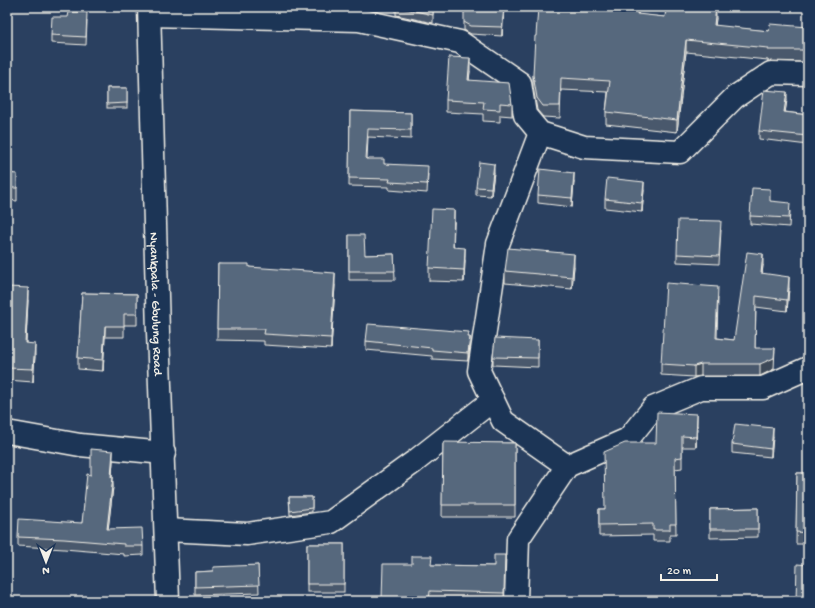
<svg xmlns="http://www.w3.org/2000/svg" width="815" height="608" font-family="'Gochi Hand',sans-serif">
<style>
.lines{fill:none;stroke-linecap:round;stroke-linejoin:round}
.minor-casing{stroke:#f4f1e8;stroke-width:25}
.minor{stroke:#1d3557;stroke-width:22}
.wall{fill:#4a596c;stroke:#f4f1e8}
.shaded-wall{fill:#3c4858;stroke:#f4f1e8}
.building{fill:#56677d;stroke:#f4f1e8}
.labels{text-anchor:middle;stroke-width:3.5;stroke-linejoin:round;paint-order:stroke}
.street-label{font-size:13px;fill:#f4f1e8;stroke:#1d3557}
</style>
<rect width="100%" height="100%" fill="#2a4060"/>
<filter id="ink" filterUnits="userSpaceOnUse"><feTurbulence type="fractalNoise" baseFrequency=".025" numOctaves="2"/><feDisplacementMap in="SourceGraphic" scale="8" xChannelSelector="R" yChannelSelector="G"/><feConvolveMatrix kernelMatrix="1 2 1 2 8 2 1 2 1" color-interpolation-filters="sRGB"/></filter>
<g filter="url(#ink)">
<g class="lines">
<g class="minor-casing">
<g id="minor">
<path id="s1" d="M149 7 158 332 168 601"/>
<polyline points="150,15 359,20 460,42 520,83 525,115 540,133 584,147 680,152 735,97 771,73 808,74"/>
<polyline points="540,133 498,244 479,371 503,421 567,466"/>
<polyline points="7,432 80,445 164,453"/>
<polyline points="166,530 247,534 331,522 414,462 493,400"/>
<polyline points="516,601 518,539 567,466 628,439 653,408 701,388 763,388 808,368"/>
</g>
</g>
<use href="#minor" class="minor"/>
</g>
<g class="wall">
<polygon points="396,7 433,7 433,23 396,15"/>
<polygon points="504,7 502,36 471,34 464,30 464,22"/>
<polygon points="639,7 638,15 665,17 716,18 715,26 769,31 808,27 808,62 768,61 768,60 686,52 677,132 606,124 606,112 608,92 561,90 560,118 543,117 537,110 533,87 533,75"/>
<polygon points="87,21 86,45 51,43 51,35"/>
<polygon points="470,71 469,80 512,104 512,116 500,115 500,122 483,121 483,114 446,112 446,100"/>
<rect x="107" y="88" width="20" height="20"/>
<polygon points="787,100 785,112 808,115 808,145 759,139 759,131"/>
<polygon points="350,111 411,113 411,139 368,137 367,159 384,164 428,174 427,193 389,190 389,187 349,186"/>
<polygon points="494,172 491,196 476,195 476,187"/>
<polygon points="7,173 17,186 17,201 7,200"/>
<polygon points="574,181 572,207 538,203 538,195"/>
<polygon points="644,190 642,212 605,208 605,199"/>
<polygon points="770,201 790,211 789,227 750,224 750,216"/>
<polygon points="454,222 453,247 465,260 464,282 429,281 429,268"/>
<polygon points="721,230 719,264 677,262 677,254"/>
<polygon points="349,235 365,255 394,254 395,280 349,280"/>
<polygon points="218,264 249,267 335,285 331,349 264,345 264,341 217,340"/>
<polygon points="763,265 762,274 789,288 787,311 756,307 755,348 774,369 760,376 701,376 694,377 661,375 661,364 718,298 717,338 734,340"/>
<polygon points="574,266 572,289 505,283 505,271"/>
<polygon points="82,293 137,294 137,325 124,325 124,337 105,337 103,371 78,369 78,358"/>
<polygon points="28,300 26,343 35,356 33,382 7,380 7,308"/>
<polygon points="469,337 470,346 468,361 432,359 432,356 366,350 366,341"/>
<polygon points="538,340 538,367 493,365 493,357"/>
<polygon points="697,425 696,447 682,447 682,468 675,469 676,535 670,535 670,541 653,541 653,535 599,536 599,509 605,509 656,443"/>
<polygon points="773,437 771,457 732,453 732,444"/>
<polygon points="515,443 515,517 442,517 443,444"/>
<polygon points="113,461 112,477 113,487 108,529 143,546 143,555 124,556 124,554 64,549 18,546 18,537 82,523 91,475"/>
<polygon points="797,473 808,473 808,544 796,544"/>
<polygon points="289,497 312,497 312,512 290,515"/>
<polygon points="758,508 758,537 710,538 710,509"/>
<rect x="307" y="544" width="37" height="48"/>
<polygon points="505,555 504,601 362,601 382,599 432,565 494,566"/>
<polygon points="258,565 259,593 195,595 195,572 213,571"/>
</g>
<g class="shaded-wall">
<polygon points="504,7 502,36 502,27"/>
<polygon points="716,7 716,18 714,37 714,25"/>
<polygon points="686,40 686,52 677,132 677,120"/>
<polygon points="470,58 470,71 468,92 468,80"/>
<polygon points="787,92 787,100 784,120 784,112"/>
<polygon points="494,164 494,172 491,196 491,188"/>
<polygon points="574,173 574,181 572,207 572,198"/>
<polygon points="644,182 644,190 642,212 642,203"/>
<polygon points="454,210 454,222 453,260 453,247"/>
<polygon points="465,248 465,260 464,282 464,270"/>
<polygon points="574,254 574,266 572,289 572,277"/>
<polygon points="763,254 763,265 761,285 761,273"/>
<polygon points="335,273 335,285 331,349 331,338"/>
<polygon points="789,277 789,288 787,311 787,300"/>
<polygon points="28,288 28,300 25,355 25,343"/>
<polygon points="105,326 105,337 103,371 103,360"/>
<polygon points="470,337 470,346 468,361 468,353"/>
<polygon points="35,344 35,356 33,382 33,369"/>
<polygon points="775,348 774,369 760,376 760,364"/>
<polygon points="701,364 701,376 694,377 694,366"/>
<polygon points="697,414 697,425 696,447 696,437"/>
<polygon points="773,428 773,437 771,457 771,449"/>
<polygon points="113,451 113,461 111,487 111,477"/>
<polygon points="113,477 113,487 107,539 107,529"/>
</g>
<g class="building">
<polygon points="397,7 433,7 433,15"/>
<polygon points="464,7 504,7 502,27 471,26 464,22"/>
<polygon points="538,7 638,7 637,14 665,17 666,7 716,7 714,25 769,31 770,24 808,27 808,50 768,50 768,48 686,40 677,120 606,112 610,81 561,78 560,106 543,106 537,98 533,75 535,36 536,36"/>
<polygon points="69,12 87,12 86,37 51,35 52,17 68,17"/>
<polygon points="449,57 470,58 468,80 509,83 512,104 500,103 500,110 483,109 484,102 446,100"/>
<polygon points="107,88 127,88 127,103 107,104"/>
<polygon points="764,90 787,92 784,112 808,115 808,136 759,131"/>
<polygon points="350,111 411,113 411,130 368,129 366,159 384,159 384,164 428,166 427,184 389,182 390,179 349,178"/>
<polygon points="479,162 494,164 491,188 476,187"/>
<polygon points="540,169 574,173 572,198 538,195"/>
<polygon points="7,173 17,174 17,188 7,188"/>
<polygon points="607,178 644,182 642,203 605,199"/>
<polygon points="752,188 770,189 770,201 790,203 789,218 750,216"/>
<polygon points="432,209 454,210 453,247 465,248 464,270 429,268"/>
<polygon points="678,220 721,221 719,256 677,254"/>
<polygon points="349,235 364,235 365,255 394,254 395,271 349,271"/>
<polygon points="508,248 574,254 572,277 505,271"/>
<polygon points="747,252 763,254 761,273 789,277 787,300 756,296 755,348 775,348 774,358 760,364 701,364 694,366 661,364 666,283 718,287 716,338 734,340"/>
<polygon points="218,264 249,264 249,267 335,273 331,338 264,334 265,329 217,329"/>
<polygon points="8,287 28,288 25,343 35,344 33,369 7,368 7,308"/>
<polygon points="82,293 137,294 137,314 124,314 124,326 105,326 103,360 78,358"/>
<polygon points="368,324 469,332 468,337 470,337 468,353 432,350 432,348 366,341"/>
<polygon points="495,338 538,340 538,358 493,357"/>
<polygon points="657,412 697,414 696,437 682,436 682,457 675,458 676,524 670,524 670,530 653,530 653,524 599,525 599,509 605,509 604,452 625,443 656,443"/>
<polygon points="735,424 773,428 771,449 732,444"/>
<polygon points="444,442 515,443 515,505 442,505 443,444"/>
<polygon points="91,449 113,451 111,477 113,477 107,529 142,528 143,546 124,546 124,544 64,539 18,537 19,519 82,523 87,474 91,475"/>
<polygon points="797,473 808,473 808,533 796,532"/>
<polygon points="289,497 312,497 312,508 290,511"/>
<polygon points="758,508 758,529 710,529 710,509"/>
<rect x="307" y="544" width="37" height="40"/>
<polygon points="494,555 505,555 504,593 430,591 429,601 362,601 362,598 382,599 383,564 412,564 412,556 432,556 431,565 494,566"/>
<polygon points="797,564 808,565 808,601 796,601"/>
<polygon points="258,565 259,585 195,587 195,572 213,571 213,567"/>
</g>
</g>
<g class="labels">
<g class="street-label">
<text dy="5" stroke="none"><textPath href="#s1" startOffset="297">Nyankpala - Gbulung Road</textPath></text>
</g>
</g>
<rect width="815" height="608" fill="none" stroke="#1d3557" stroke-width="24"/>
<rect x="12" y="12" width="791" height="584" fill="none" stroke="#f4f1e8" stroke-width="1.5" filter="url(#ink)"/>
<g transform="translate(46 562) rotate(180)" stroke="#1d3557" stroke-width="3" paint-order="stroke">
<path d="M0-3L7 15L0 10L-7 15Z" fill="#f4f1e8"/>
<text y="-6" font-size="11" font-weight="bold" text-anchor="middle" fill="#f4f1e8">N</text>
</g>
<path d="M661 574v6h56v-6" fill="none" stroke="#f4f1e8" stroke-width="2"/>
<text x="667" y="574" font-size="12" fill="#f4f1e8" stroke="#1d3557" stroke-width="3" paint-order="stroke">20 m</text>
</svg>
